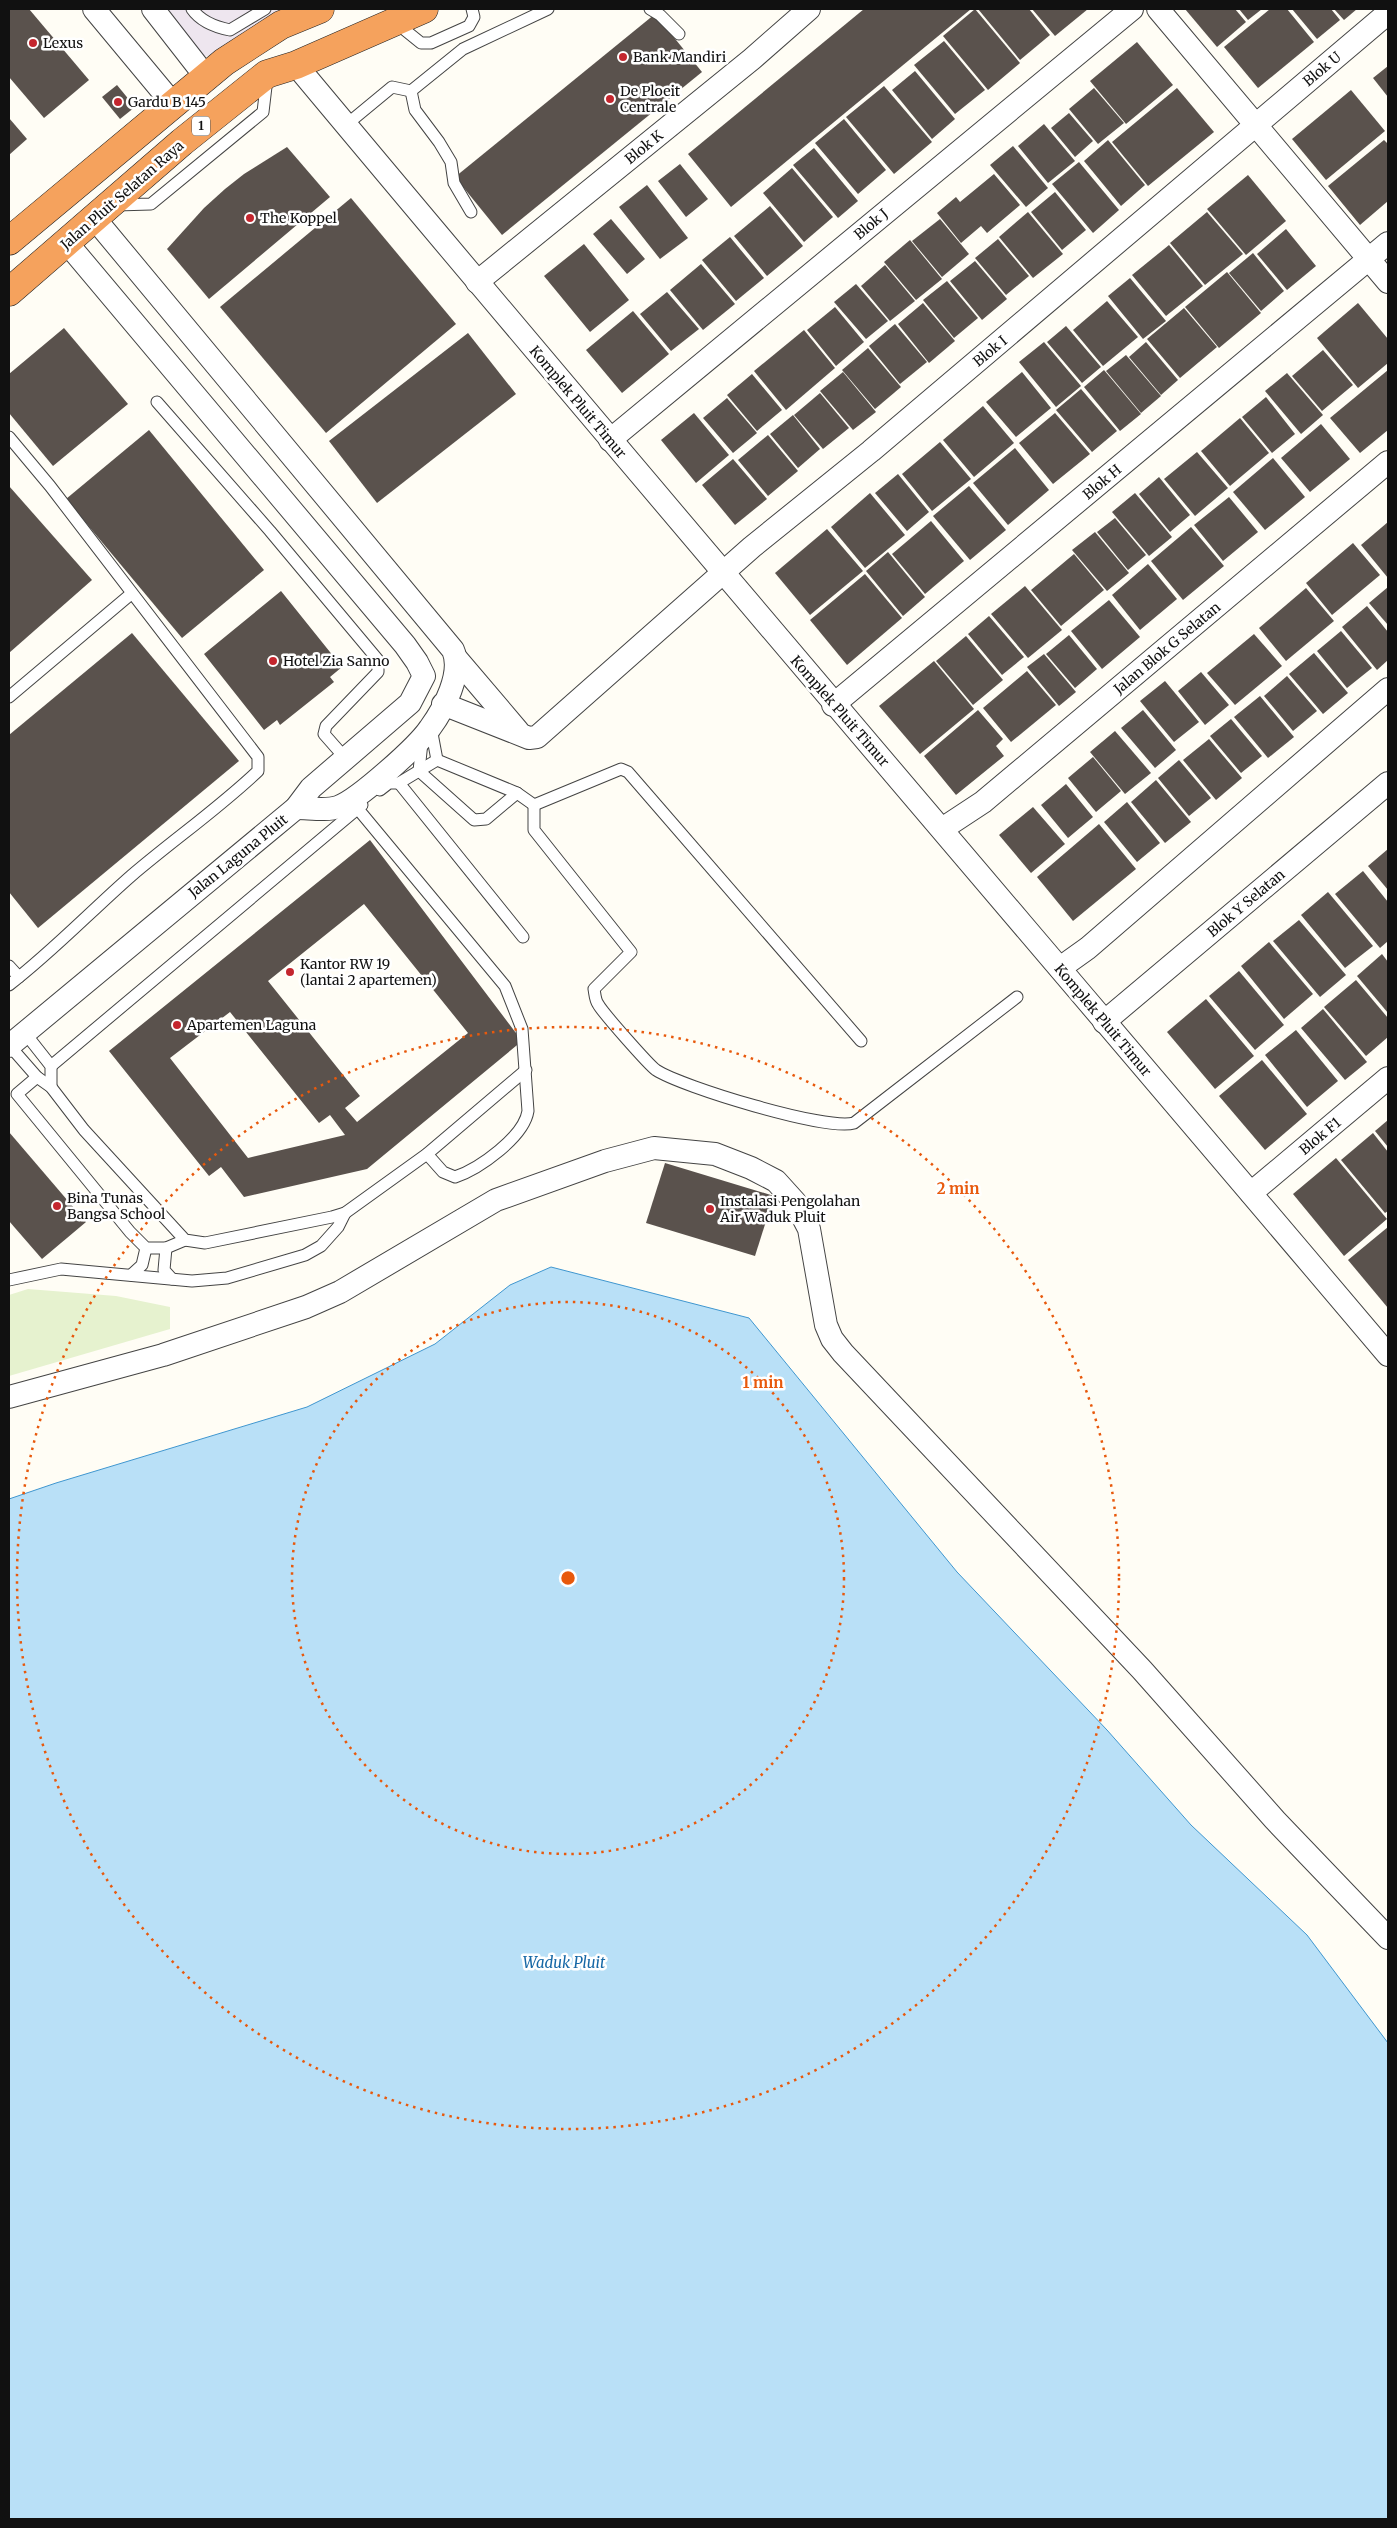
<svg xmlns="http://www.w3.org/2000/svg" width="1397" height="2528" font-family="Merriweather,serif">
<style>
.industrial{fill:#eee6ef}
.pitch{fill:#e6f2cf}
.water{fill:#b9e0f7;stroke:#3f96cf}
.building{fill:#5a524d;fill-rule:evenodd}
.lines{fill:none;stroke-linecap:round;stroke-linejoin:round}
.lane-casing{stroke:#444;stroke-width:13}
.street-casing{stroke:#444;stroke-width:24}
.highway-casing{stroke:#222;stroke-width:29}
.lane{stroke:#fff;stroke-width:11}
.street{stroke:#fff;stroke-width:22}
.highway{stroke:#f5a25d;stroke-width:28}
.ring{fill:none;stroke:#e8590c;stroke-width:2.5;stroke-dasharray:2.5 5}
.poi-dot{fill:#c4262e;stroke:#fff;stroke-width:2}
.labels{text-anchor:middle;stroke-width:5;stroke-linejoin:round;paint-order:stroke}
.shield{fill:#fff;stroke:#585858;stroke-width:1}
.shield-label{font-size:12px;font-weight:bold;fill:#111}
.poi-label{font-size:14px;fill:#111;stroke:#fff;text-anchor:start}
.street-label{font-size:14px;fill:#111;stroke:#fff}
.water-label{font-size:15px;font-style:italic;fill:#1768a6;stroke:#fff}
.centre{fill:#e8590c;stroke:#fff;stroke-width:2.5}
.ring-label{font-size:15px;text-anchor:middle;font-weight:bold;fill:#e8590c;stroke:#fff;stroke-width:5;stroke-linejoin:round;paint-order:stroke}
</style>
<rect width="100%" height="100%" fill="#fffdf5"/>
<polygon class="industrial" points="162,9 334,9 202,58"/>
<polygon class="pitch" points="28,1289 116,1296 170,1307 170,1329 9,1376 9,1295"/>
<polygon class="water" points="551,1267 749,1318 957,1572 1107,1730 1191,1825 1307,1935 1388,2043 1388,2519 9,2519 9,1499 56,1483 307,1407 435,1344 510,1285"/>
<g class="building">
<polygon points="9,9 29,9 89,80 44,118 9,77"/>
<polygon points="864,9 971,9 731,207 688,154"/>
<polygon points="975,9 1020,63 988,90 943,36"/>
<polygon points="978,9 1029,9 1050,35 1020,60"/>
<polygon points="1032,9 1088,9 1055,36"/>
<polygon points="1185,9 1235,9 1246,22 1217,47"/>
<polygon points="1239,9 1262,9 1248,20"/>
<polygon points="1270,9 1287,9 1314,42 1258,88 1224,47"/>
<polygon points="1292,9 1331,9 1340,20 1317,39"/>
<polygon points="1334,9 1357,9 1344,20"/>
<polygon points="655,14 702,72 502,235 455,177"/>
<polygon points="944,41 985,90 955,114 914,65"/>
<polygon points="1137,42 1173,85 1126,124 1090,81"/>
<polygon points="1388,66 1388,97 1373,78"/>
<polygon points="915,71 955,119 932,139 892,90"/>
<polygon points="117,85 135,107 120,119 102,97"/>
<polygon points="884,86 932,142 894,174 846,117"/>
<polygon points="1094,88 1124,123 1098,144 1069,109"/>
<polygon points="1177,88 1214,132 1148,186 1112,142"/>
<polygon points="1351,90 1385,131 1326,180 1292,139"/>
<polygon points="1069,113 1093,141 1075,157 1051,128"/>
<polygon points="9,118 27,139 9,155"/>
<polygon points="844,119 886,170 858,194 815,143"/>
<polygon points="1044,124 1075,161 1048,183 1018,146"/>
<polygon points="1108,140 1145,185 1121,206 1084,161"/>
<polygon points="1384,140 1388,144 1388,201 1360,225 1328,186"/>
<polygon points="1013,146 1048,188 1026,207 990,165"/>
<polygon points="287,147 330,197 209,299 167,249 204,208 225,189 244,174"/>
<polygon points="814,148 858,201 838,218 793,165"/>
<polygon points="1079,162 1119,210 1093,233 1052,184"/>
<polygon points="680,164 708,199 686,217 658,181"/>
<polygon points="792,168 833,217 804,242 763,193"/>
<polygon points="994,174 1020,205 987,233 981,226 961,243 937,213 956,197 960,202"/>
<polygon points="1248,175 1286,221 1246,255 1207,209"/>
<polygon points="647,185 688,238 660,259 619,207"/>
<polygon points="1055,192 1086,230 1062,250 1031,212"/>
<polygon points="351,198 456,324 326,433 220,307"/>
<polygon points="770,206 803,246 767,276 734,236"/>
<polygon points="1028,212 1063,254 1033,278 999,237"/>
<polygon points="1207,212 1243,254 1205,285 1170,243"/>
<polygon points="611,219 645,259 627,274 593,234"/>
<polygon points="940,219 969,254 942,277 912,241"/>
<polygon points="1286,229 1316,266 1287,290 1257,254"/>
<polygon points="730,237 764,278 736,301 702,260"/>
<polygon points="998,239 1029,276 1006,295 975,258"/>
<polygon points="910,240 942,279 916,300 884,262"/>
<polygon points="584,244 629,300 590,332 544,276"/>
<polygon points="1169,245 1203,286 1166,316 1132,275"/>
<polygon points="1253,253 1284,291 1261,311 1229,273"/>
<polygon points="975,261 1007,299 982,320 950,281"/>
<polygon points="701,264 735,304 703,330 670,290"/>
<polygon points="885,265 915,301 890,321 861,286"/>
<polygon points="1227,272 1261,313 1219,348 1185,307"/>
<polygon points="1130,278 1166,321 1143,339 1108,296"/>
<polygon points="947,281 978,318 954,338 923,300"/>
<polygon points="856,284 888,321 866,339 834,302"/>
<polygon points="667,292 699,329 671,351 640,314"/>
<polygon points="1107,301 1138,337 1103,366 1073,330"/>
<polygon points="923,303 955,341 929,363 898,324"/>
<polygon points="1358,303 1388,339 1388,363 1358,388 1317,338"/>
<polygon points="835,307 864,342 836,366 807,330"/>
<polygon points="1184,308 1217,347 1180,378 1147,339"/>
<polygon points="633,311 669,354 622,393 586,350"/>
<polygon points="895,324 927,362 900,384 869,346"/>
<polygon points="1066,326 1101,367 1082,383 1047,342"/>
<polygon points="64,328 128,404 53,466 9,413 9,374"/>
<polygon points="804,330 835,368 786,410 754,371"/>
<polygon points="468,333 516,394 377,503 329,441"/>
<polygon points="1044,342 1081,386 1056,407 1019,362"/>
<polygon points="1146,342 1178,380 1161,395 1129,357"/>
<polygon points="868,348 901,387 875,409 842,370"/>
<polygon points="1323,350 1353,385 1322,411 1292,376"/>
<polygon points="1126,355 1161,396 1141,413 1106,371"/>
<polygon points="1104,370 1141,414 1120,431 1084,387"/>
<polygon points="1388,370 1388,430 1360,453 1330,418"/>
<polygon points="843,372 876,412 853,430 820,391"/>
<polygon points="1022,372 1051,408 1016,437 986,402"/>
<polygon points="1287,373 1323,415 1301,434 1265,391"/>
<polygon points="752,374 782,410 757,431 727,395"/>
<polygon points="1081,389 1117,431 1092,452 1056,410"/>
<polygon points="820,393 849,428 823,449 794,415"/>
<polygon points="1266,397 1295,434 1272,453 1242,417"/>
<polygon points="727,398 757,433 733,453 703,418"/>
<polygon points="983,406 1014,443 974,477 943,440"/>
<polygon points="694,413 729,455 696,483 661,440"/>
<polygon points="1055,413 1090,454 1053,484 1019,443"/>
<polygon points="793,415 820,449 798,468 770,434"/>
<polygon points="1240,418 1269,453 1230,486 1201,451"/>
<polygon points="1321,424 1350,459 1310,492 1281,458"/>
<polygon points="149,430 264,570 182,638 66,499"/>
<polygon points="768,435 798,471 768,496 738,460"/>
<polygon points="940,442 971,479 932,511 902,474"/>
<polygon points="1015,448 1049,490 1008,525 973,483"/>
<polygon points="1197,452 1228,488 1195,516 1164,479"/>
<polygon points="1273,458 1305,497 1265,530 1233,492"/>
<polygon points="733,459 767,499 735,525 702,485"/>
<polygon points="898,474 929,512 907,531 875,493"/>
<polygon points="1159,477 1190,515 1170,532 1139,494"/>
<polygon points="9,486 92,580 9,653"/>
<polygon points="969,486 1006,530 970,560 933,516"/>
<polygon points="870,493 905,535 865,568 831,527"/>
<polygon points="1135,493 1172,537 1149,556 1112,512"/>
<polygon points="1229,497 1258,532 1223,561 1194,525"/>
<polygon points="1115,518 1146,555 1128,570 1097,532"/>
<polygon points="931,521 964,561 925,594 892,554"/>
<polygon points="1388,522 1388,578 1361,545"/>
<polygon points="1191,527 1224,566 1183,600 1151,561"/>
<polygon points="827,529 863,571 810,615 775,573"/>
<polygon points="1095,532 1129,573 1107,591 1072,550"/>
<polygon points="1353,543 1380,575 1332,615 1306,583"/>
<polygon points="888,552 925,597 903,616 866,571"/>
<polygon points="1074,554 1104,590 1061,626 1031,590"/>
<polygon points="1148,564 1177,599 1140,630 1112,595"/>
<polygon points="865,574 902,618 847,665 810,620"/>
<polygon points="1025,586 1062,630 1028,658 991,614"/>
<polygon points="1388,587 1388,625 1369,603"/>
<polygon points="1306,588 1334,621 1286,661 1259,628"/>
<polygon points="281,591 342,667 330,677 334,682 280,725 277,720 264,730 204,654"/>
<polygon points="1109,600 1140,637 1102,669 1071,631"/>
<polygon points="1367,606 1388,632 1388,660 1377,670 1342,627"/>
<polygon points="989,616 1024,657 1002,675 968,634"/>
<polygon points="1341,631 1372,668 1347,688 1317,651"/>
<polygon points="132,633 239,761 38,928 9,892 9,735"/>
<polygon points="1254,634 1282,666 1235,705 1207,673"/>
<polygon points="1069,635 1097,669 1075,688 1046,654"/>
<polygon points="966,636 1003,680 973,705 936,661"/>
<polygon points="1314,653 1348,693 1323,714 1289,674"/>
<polygon points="1044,654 1076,692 1059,706 1027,667"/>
<polygon points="934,661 974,709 920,754 879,706"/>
<polygon points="1027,671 1056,705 1011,742 983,708"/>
<polygon points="1201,672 1229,705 1205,725 1178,691"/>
<polygon points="1287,676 1317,711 1293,731 1264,696"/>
<polygon points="1165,681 1199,722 1174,742 1140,701"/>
<polygon points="1260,696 1294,737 1268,758 1234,717"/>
<polygon points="978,710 1003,739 996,746 1004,756 956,795 924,756"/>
<polygon points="1143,710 1176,750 1155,768 1121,728"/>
<polygon points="1231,719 1262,756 1241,773 1210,736"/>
<polygon points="1115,731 1151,773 1125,794 1090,752"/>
<polygon points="1209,739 1242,778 1216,800 1183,760"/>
<polygon points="1093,757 1121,791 1096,812 1068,778"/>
<polygon points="1179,760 1211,798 1189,816 1158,778"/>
<polygon points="1156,780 1191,822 1165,843 1131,802"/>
<polygon points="1066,784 1093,817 1068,838 1041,805"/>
<polygon points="1127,802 1160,843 1137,862 1104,822"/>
<polygon points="1033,807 1065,844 1031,873 999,835"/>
<polygon points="1099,824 1136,869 1073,921 1037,877"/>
<path d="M370 840 522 1041 367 1169 244 1197 221 1167 209 1176 109 1051ZM364 904 468 1033 357 1122 345 1108 360 1096 268 981ZM230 1012 319 1123 330 1115 345 1135 248 1158 170 1058Z"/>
<polygon points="1388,849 1388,890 1368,866"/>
<polygon points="1363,871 1388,902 1388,941 1380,948 1335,894"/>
<polygon points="1328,892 1373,946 1345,968 1301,915"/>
<polygon points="1299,920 1346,975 1320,997 1273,941"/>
<polygon points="1269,942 1313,994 1284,1019 1241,966"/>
<polygon points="1382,954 1388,962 1388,1013 1357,976"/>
<polygon points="1239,971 1284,1025 1255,1050 1209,996"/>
<polygon points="1356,980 1388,1018 1388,1037 1366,1056 1324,1007"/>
<polygon points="1206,999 1254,1056 1215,1089 1167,1032"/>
<polygon points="1323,1009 1367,1062 1345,1080 1301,1028"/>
<polygon points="1296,1030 1338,1081 1307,1107 1265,1055"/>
<polygon points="1262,1060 1307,1114 1265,1150 1219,1096"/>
<polygon points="1388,1120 1388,1147 1375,1131"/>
<polygon points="9,1132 86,1222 42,1259 9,1221"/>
<polygon points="1373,1133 1388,1152 1388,1211 1385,1213 1341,1160"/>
<polygon points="1336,1158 1387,1219 1344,1256 1293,1194"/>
<polygon points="665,1163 774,1196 755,1256 646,1223"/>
<polygon points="1388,1227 1388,1308 1348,1260"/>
</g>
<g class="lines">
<g class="lane-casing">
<g id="lane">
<path d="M192 9C201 22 215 27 230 30L265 9"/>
<polyline points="650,9 660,15 679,34"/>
<polyline points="395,22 421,43 431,43 469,26 474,17 472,9"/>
<polyline points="411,91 463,49 548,9"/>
<polyline points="411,91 415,110 439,142 451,162 454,183 471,212"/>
<polyline points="346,125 392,87 411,91"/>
<polyline points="116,205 151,204 263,112 267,78"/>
<polyline points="157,402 270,531 378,660 378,672 326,726 324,734 346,759"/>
<path d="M9 437 50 486 258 757V771C218 809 173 840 131 876 90 912 52 952 9 985"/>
<polyline points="9,697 131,594"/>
<polyline points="431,728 437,760"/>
<polyline points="422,742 419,771 474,820 486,819 517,793"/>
<polyline points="437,760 517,793 534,805"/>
<polyline points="399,783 523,937"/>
<polyline points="380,790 389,783 399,783 437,760"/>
<path d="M534 805V830L631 952 594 989C595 994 595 1000 598 1004 602 1012 649 1065 656 1070 682 1087 827 1131 854 1123L1017 997"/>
<polyline points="534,805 621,769 628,772 861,1041"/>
<path d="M358 809 505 986 522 1029 528 1111C524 1137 479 1169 455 1177L443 1172 427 1154"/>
<polyline points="9,966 19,977"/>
<polyline points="25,1033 51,1066 51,1087"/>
<polyline points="9,1045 37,1077 51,1087 84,1130 185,1240 205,1243 332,1217 345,1213 427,1154 526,1070"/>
<polyline points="51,1066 362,805"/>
<polyline points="37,1077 17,1094 130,1232 146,1248 166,1248 185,1240"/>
<polyline points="166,1248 164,1270 172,1279"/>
<polyline points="131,1275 142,1265 146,1248"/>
<polyline points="9,1280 61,1269 192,1281 227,1278 305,1255 321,1246 338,1227 345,1213"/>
</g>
</g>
<g class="street-casing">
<g id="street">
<polyline points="94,9 173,104"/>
<polyline points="153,9 206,77"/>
<polyline points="1158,9 1388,282"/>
<path d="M296 65C657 498 1024 925 1388 1355"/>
<path d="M95 219 453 650C463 673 444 709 430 728 418 746 358 800 338 807 327 811 309 808 296 808"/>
<polyline points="477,282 752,59 809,9"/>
<polyline points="610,440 1132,9"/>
<polyline points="456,658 518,731"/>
<polyline points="443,704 529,738 537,737 752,547 871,451 1388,13"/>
<polyline points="833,705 1388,243"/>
<polyline points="942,829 983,802 1388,462"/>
<polyline points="1060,968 1088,948 1388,689"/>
<polyline points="1104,1022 1388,783"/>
<polyline points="9,1046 296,808 311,788 410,703 424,676 417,662 405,645 67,243"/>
<polyline points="1251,1193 1388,1078"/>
<polyline points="9,1397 163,1355 306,1307 340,1292 496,1200 605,1161 654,1148 715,1154 751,1168 776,1181 795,1202 809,1229 826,1325 832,1339 843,1353 1142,1670 1275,1820 1388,1938"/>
</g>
</g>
<g class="highway-casing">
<g id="highway">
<polyline points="9,241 224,62 281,25 320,9"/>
<polyline points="9,292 182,142 267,74 296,65 424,9"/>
</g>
</g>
<use href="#lane" class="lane"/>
<use href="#street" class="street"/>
<use href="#highway" class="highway"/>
</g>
<g class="ring">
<circle cx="568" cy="1578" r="276"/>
<circle cx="568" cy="1578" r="551"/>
</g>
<g class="poi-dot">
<circle cx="33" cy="43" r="5"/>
<circle cx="623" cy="57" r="5"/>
<circle cx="610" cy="99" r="5"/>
<circle cx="118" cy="102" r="5"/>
<circle cx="250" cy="218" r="5"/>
<circle cx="273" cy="661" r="5"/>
<circle cx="290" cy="972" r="5"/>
<circle cx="177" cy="1025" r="5"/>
<circle cx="57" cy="1206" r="5"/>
<circle cx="710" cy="1209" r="5"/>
</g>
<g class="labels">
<rect class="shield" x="192" y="116.5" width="18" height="19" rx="4"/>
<g class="shield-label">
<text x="201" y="130">1</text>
</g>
<g class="poi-label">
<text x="43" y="48">Lexus</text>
<text x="633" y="62">Bank Mandiri</text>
<text x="620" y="96">De Ploeit<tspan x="620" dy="16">Centrale</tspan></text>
<text x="128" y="107">Gardu B 145</text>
<text x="260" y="223">The Koppel</text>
<text x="283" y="666">Hotel Zia Sanno</text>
<text x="300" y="969">Kantor RW 19<tspan x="300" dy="16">(lantai 2 apartemen)</tspan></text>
<text x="187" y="1030">Apartemen Laguna</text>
<text x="67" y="1203">Bina Tunas<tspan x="67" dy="16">Bangsa School</tspan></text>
<text x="720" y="1206">Instalasi Pengolahan<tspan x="720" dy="16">Air Waduk Pluit</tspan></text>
</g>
<g class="street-label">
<text transform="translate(1322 69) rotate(-40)" y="5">Blok U</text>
<text transform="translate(644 147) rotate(-39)" y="5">Blok K</text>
<text transform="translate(122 195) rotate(-41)" y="5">Jalan Pluit Selatan Raya</text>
<text transform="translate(871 224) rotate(-40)" y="5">Blok J</text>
<text transform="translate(990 351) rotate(-40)" y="5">Blok I</text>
<text transform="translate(578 402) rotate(50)" y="5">Komplek Pluit Timur</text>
<text transform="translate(1102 482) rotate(-40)" y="5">Blok H</text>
<text transform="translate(1167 648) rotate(-40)" y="5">Jalan Blok G Selatan</text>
<text transform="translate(840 711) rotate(49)" y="5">Komplek Pluit Timur</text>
<text transform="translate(238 856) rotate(-39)" y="5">Jalan Laguna Pluit</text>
<text transform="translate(1246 903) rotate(-40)" y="5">Blok Y Selatan</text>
<text transform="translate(1103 1020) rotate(50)" y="5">Komplek Pluit Timur</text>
<text transform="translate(1320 1136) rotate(-40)" y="5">Blok F1</text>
</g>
<g class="water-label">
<text x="564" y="1968">Waduk Pluit</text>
</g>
</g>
<circle cx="568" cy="1578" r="8" class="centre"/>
<g class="ring-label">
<text x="958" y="1194">2 min</text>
<text x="763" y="1388">1 min</text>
</g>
<rect width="1397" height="2528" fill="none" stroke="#111111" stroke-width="20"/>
</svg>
